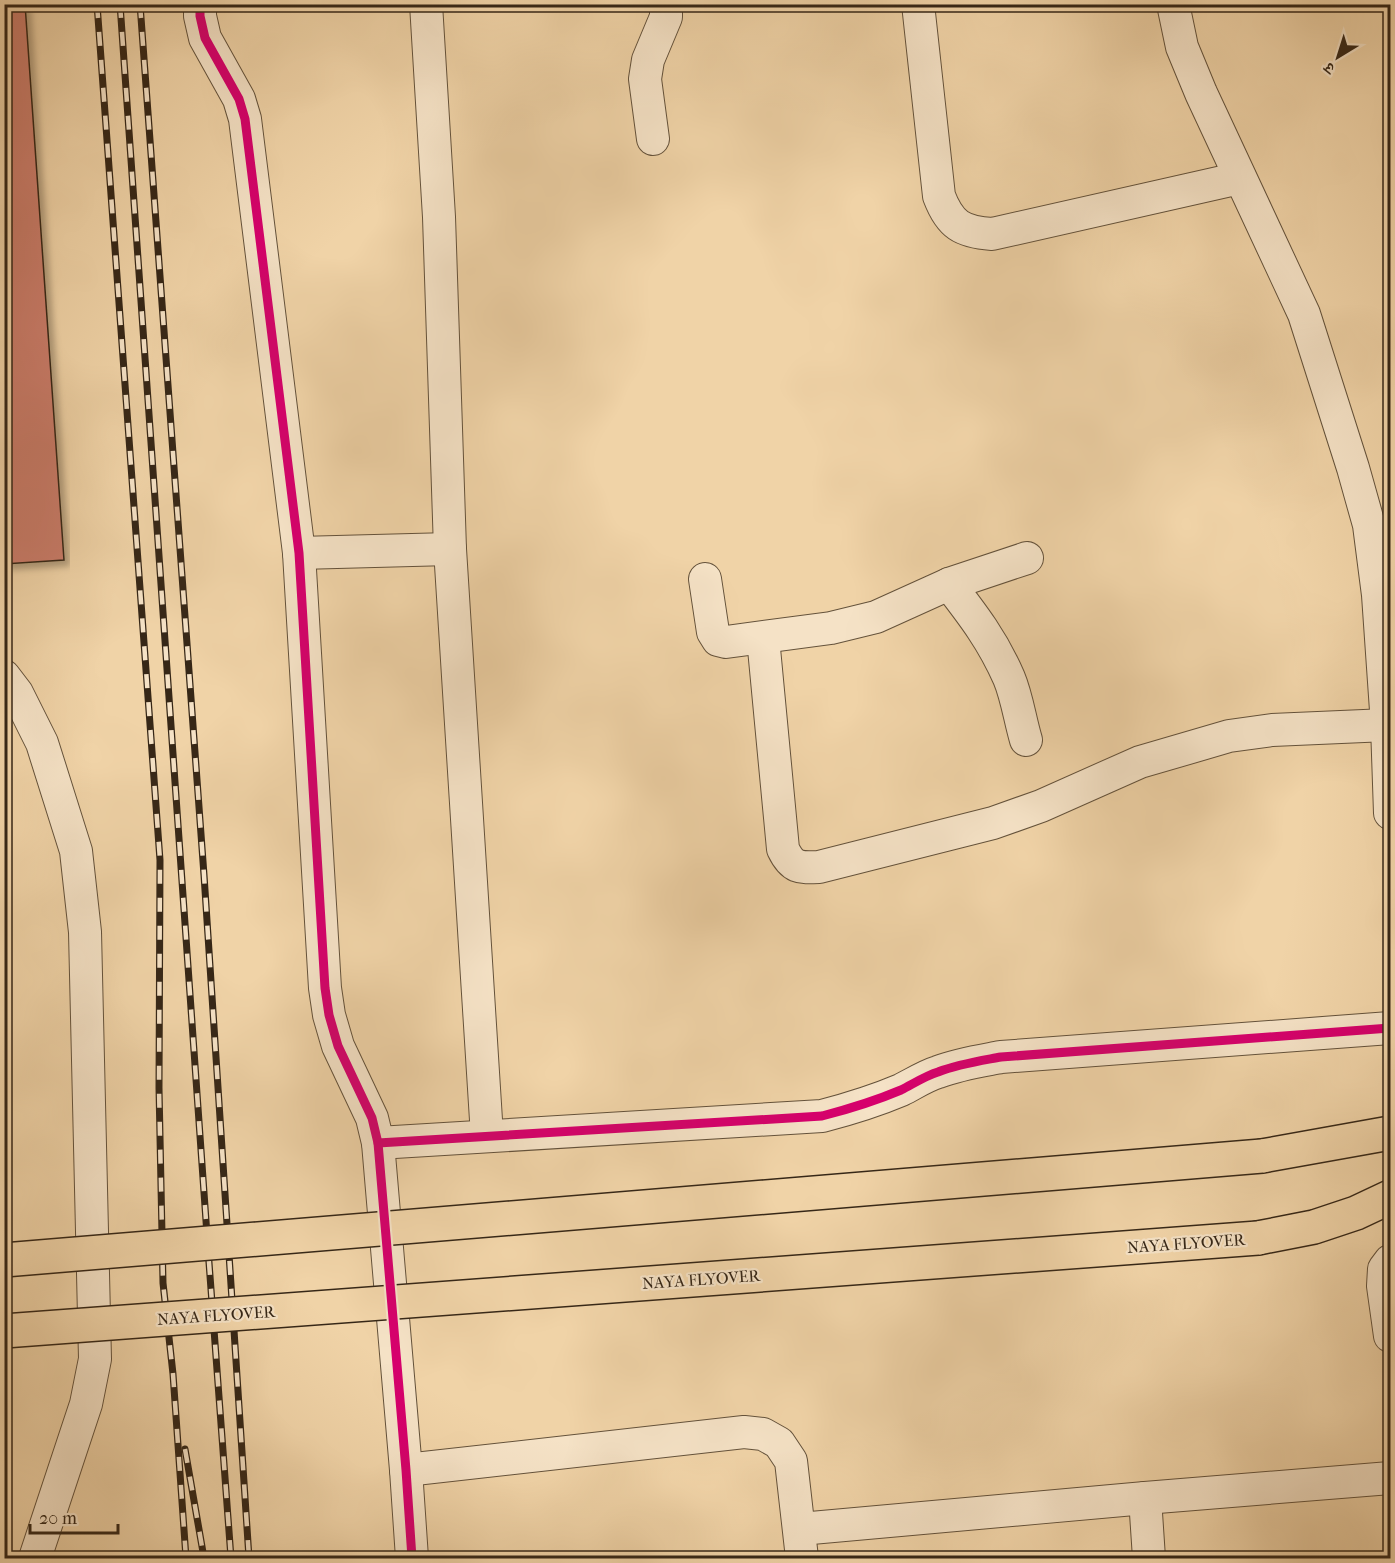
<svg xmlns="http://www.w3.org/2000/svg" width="1395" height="1563" font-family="'IM FELL French Canon','Noto Serif Devanagari',serif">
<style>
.building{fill:#ca7c6a;stroke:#362717;stroke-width:1.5;filter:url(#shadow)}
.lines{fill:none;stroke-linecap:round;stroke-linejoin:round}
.minor-casing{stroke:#64523b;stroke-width:34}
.primary-casing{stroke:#362717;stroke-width:36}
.minor{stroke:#f5e2c6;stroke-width:32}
.primary{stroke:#f0d3a7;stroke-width:33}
.rail-casing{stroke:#362717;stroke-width:7}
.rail{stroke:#f5e2c6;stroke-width:4.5;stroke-dasharray:14;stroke-linecap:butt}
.primary-bridge-casing{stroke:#362717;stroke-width:36;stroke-linecap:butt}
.primary-bridge{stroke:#f0d3a7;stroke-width:33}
.cycleway-casing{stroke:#f5e2c6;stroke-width:13}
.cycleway{stroke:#d6006c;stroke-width:9}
.labels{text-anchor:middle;stroke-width:4.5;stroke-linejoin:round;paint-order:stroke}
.street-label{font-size:16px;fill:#362717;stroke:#f5e2c6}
</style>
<defs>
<filter id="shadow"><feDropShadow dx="5.5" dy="5.5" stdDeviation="3" flood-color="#0004"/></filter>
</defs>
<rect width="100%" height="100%" fill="#f0d3a7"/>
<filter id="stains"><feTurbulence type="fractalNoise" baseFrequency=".00333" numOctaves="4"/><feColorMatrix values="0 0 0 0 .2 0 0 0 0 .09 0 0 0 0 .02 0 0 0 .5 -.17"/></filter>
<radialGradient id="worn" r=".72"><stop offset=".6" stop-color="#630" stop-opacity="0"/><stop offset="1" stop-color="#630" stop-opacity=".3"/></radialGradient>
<polygon class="building" points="4,4 25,4 64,560 4,564"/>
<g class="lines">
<g class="minor-casing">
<g id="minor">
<polyline points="200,4 200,16 205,38 239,99 245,119 299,553 325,988 329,1015 338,1046 372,1118 378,1143 406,1470 412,1558"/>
<polyline points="426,4 439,217 450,549 487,1136"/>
<path d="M918 4 939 196C950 225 962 232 992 234L1240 178"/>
<polyline points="1173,4 1182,47 1201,93 1304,314 1353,468 1369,525 1378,595 1387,725 1390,813"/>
<polyline points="653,139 645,79 648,60 666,17 666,4"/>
<polyline points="299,553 450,549"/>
<polyline points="705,579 713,632 718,640 726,642 831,628 876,617 949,584 1027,558"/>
<path d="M949 584C973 615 993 641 1009 678 1017 697 1020 720 1026 740"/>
<path d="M763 638 783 849C792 868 799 868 819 867L993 823 1041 806 1140 762 1229 736 1272 730 1387 725"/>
<polyline points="4,676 17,693 42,743 76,851 85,932 95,1359 86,1404 35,1558"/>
<path d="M378 1143 822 1116C849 1109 875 1101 901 1090 913 1084 925 1076 938 1072 959 1064 980 1061 1001 1057L1390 1028"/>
<polyline points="1390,1261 1384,1269 1383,1286 1390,1336"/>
<polyline points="406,1470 744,1432 763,1434 779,1443 791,1461 802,1558"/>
<polyline points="1145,1498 1149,1558"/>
<polyline points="800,1529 1145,1498 1390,1478"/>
</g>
</g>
<g class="primary-casing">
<g id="primary">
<polyline points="1262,1156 1390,1133"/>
<polyline points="1258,1238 1314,1227 1356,1213 1390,1197"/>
</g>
</g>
<use href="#minor" class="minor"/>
<use href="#primary" class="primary"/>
<g class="rail-casing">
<g id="rail">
<polyline points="97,4 160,860 159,1088 163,1283 173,1374 186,1558"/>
<polyline points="120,4 208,1249 231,1558"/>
<polyline points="140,4 204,875 249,1558"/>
<polyline points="185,1449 204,1558"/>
</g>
</g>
<use href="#rail" class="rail"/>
<g class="primary-bridge-casing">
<g id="primary-bridge">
<polyline points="4,1260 1262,1156"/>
<polyline points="4,1331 1258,1238"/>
</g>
</g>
<use href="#primary-bridge" class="primary-bridge"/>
<g class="cycleway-casing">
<g id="cycleway">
<polyline points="200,4 200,16 205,38 239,99 245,119 299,553 325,988 329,1015 338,1046 372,1118 378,1143 406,1470 412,1558"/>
<path d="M378 1143 822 1116C849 1109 875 1101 901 1090 913 1084 925 1076 938 1072 959 1064 980 1061 1001 1057L1390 1028"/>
</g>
</g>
<use href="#cycleway" class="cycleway"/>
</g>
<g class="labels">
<g class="street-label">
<text transform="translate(1186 1243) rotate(-4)" y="6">NAYA FLYOVER</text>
<text transform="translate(701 1279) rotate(-4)" y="6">NAYA FLYOVER</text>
<text transform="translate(216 1315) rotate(-4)" y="6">NAYA FLYOVER</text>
</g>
</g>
<rect width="1395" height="1563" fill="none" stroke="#f0d3a7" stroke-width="24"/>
<rect x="6" y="6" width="1383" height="1551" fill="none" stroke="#362717" stroke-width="3"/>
<rect x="12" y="12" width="1371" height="1539" fill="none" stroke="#362717" stroke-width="1.5"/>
<g transform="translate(1338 57) rotate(218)" stroke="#f5e2c6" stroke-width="4.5" paint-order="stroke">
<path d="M0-4.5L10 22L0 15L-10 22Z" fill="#362717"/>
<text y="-9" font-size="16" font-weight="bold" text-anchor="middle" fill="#362717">उ</text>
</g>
<path d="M30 1524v9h88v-9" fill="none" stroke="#362717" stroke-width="3"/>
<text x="39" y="1524" font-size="18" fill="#362717" stroke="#f5e2c6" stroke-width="4.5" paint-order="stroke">20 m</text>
<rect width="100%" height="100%" filter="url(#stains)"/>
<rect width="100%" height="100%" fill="url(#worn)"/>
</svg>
